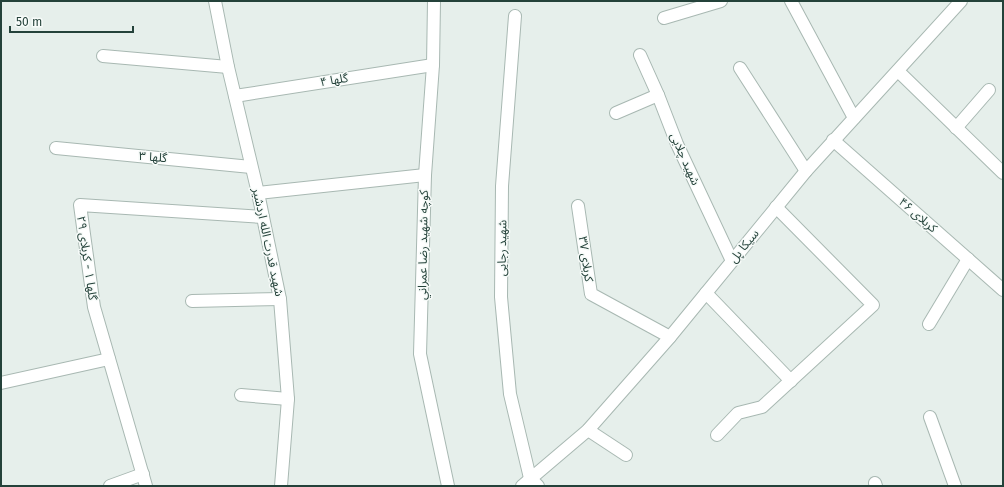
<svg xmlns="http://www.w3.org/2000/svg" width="1004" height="487" font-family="'Fira Sans','Noto Sans Arabic',sans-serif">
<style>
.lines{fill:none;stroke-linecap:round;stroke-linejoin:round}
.minor-casing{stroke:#a8b8b2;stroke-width:14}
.minor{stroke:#fff;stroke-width:12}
.labels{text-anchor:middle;stroke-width:3;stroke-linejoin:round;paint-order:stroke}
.street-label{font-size:12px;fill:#24423a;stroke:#f7fbf9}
</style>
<rect width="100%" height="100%" fill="#e6efeb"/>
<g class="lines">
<g class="minor-casing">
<g id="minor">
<polyline points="215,1 228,67 258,193 280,299 288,399 281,486"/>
<polyline points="434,1 433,65 425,175 420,354 448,486"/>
<polyline points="791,1 854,118"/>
<polyline points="515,16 502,186 501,297 510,394 530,478 538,486"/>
<polyline points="664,18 721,1"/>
<polyline points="640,55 658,95 677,144 732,261"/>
<polyline points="103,56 228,67"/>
<polyline points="740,68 806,171"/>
<polyline points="898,71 1003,173"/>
<polyline points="235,96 433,65"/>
<polyline points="616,113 658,95"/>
<polyline points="956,128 989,90"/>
<polyline points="833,140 1003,290"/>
<polyline points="56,148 251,167"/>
<polyline points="258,193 425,175"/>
<polyline points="578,206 591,294 670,337"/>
<polyline points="706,293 791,381"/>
<polyline points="192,301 280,299"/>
<polyline points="929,324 968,259"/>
<polyline points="1,383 109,359"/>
<polyline points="241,395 288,399"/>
<polyline points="930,417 955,486"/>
<polyline points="588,430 626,455"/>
<polyline points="717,435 738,413 762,407 873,305 776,207"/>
<polyline points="875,483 876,486"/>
<polyline points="110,486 143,474"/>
<polyline points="146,486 94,307 80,205 263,217"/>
<polyline points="522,486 588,430 670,337 806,171 961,1"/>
</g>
</g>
<use href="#minor" class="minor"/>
</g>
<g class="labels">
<g class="street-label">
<text transform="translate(334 80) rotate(-9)" y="4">گلها ۴</text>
<text transform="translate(153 157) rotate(5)" y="4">گلها ۳</text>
<text transform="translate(685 159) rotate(66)" y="4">شهید چلابی</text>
<text transform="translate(918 215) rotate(41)" y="4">کربلای ۴۶</text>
<text transform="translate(268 242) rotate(78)" y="4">شهید قدرت الله اردشیر</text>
<text transform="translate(423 245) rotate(-89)" y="4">كوچه شهيد رضا عمراني</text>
<text transform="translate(744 246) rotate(-51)" y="4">سیکا پل</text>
<text transform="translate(502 248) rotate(-89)" y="4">شهید رجایی</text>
<text transform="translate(87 258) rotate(82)" y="4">گلها ۱ - کربلای ۲۹</text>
<text transform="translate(586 259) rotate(82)" y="4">کربلای ۳۷</text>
</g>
</g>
<rect width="1004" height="487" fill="none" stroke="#24423a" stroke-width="4"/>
<path d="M10 26v6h123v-6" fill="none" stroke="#24423a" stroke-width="2"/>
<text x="16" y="26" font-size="12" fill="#24423a" stroke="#f7fbf9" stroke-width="3" paint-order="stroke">50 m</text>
</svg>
